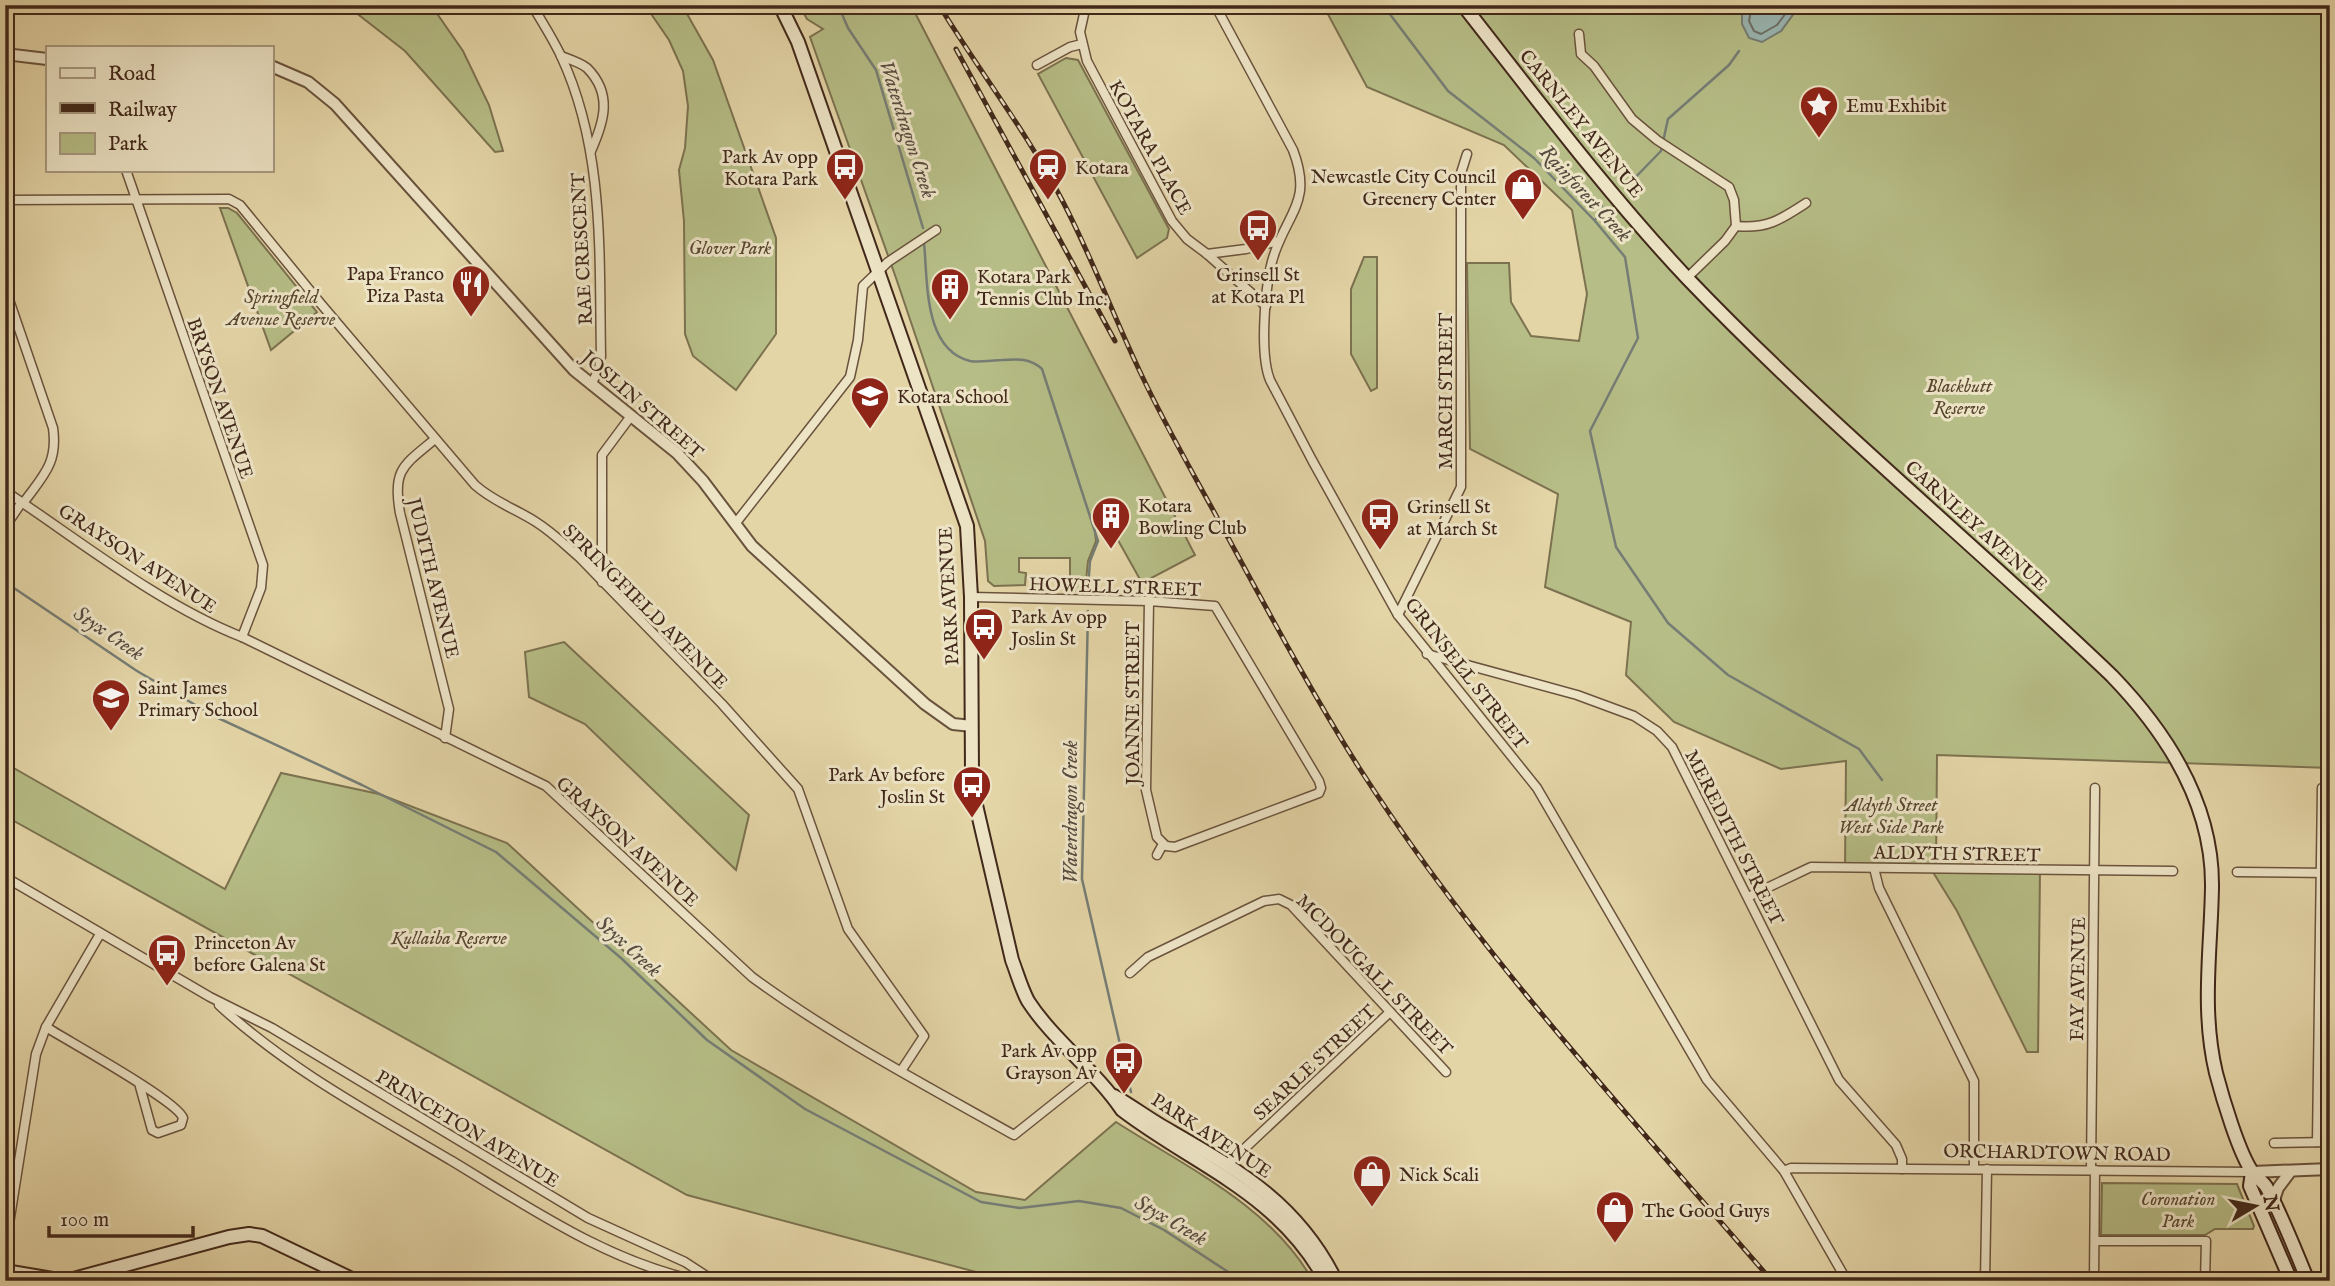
<svg xmlns="http://www.w3.org/2000/svg" width="2335" height="1286" font-family="'IM FELL English',serif">
<style>
.green{fill:#b6bd86;stroke:#7c7250;stroke-width:2}
.water{fill:#99b6b2;stroke:#767d75;stroke-width:2}
.lines{fill:none;stroke-linecap:round;stroke-linejoin:round}
.shore{stroke:#6d6f66;stroke-width:2}
.stream{stroke:#767d75;stroke-width:2.5}
.minor-casing{stroke:#6a533d;stroke-width:11}
.tertiary-casing{stroke:#6a533d;stroke-width:14}
.secondary-casing{stroke:#41281a;stroke-width:16}
.minor{stroke:#ede4c6;stroke-width:8}
.tertiary{stroke:#ede4c6;stroke-width:10}
.secondary{stroke:#ede4c6;stroke-width:12}
.rail-casing{stroke:#41281a;stroke-width:5}
.rail{stroke:#ede4c6;stroke-width:2.5;stroke-dasharray:8;stroke-linecap:butt}
.labels{text-anchor:middle;stroke-width:6;stroke-linejoin:round;paint-order:stroke}
.poi-label{font-size:19px;fill:#41281a;stroke:#ede4c6;text-anchor:start}
.street-label{font-size:19px;fill:#41281a;stroke:#ede4c6}
.park-label{font-size:19px;font-style:italic;fill:#584630;stroke:#ede4c6}
.water-label{font-size:21px;font-style:italic;fill:#574c40;stroke:#ede4c6}
</style>
<rect width="100%" height="100%" fill="#e4d5a7"/>
<filter id="stains"><feTurbulence type="fractalNoise" baseFrequency=".00286" numOctaves="4"/><feColorMatrix values="0 0 0 0 .2 0 0 0 0 .09 0 0 0 0 .02 0 0 0 .5 -.17"/></filter>
<radialGradient id="worn" r=".72"><stop offset=".6" stop-color="#630" stop-opacity="0"/><stop offset="1" stop-color="#630" stop-opacity=".3"/></radialGradient>
<g class="green">
<polygon points="346,5 431,5 463,51 489,105 503,151 495,152 405,51"/>
<polygon points="645,5 682,5 713,60 776,238 776,334 736,390 693,356 685,334 684,221 679,170 685,148 688,106 683,71 669,40"/>
<polygon points="799,5 849,5 854,13 869,5 911,5 1195,555 1142,583 1105,517 1094,524 1096,541 1088,561 1085,590 1070,591 1070,558 1019,558 1019,572 1026,573 1025,585 994,586 988,581 985,541 896,278 810,37 823,29 807,19"/>
<polygon points="1323,5 1748,5 1742,11 1781,31 1800,5 2330,5 2330,768 1937,755 1936,869 2040,870 2038,1052 2027,1052 1957,911 1931,869 1845,868 1846,761 1781,769 1674,722 1626,675 1631,622 1545,587 1558,494 1470,449 1467,263 1509,263 1511,302 1531,336 1579,341 1587,294 1572,210 1504,145 1367,87"/>
<polygon points="1066,58 1078,60 1169,229 1167,238 1137,258 1038,74"/>
<polygon points="220,208 228,208 237,213 317,312 271,350"/>
<polygon points="1364,257 1377,257 1377,388 1371,391 1351,354 1351,289"/>
<polygon points="564,642 749,815 736,870 585,724 529,697 525,652"/>
<path d="M5 763 225 889 281 773 379 794 507 843 731 1050 976 1192 1025 1200 1116 1122C1186 1167 1271 1206 1313 1281H1010L687 1195 5 816Z"/>
<polygon points="2102,1183 2237,1184 2254,1226 2253,1229 2215,1229 2205,1235 2101,1235"/>
</g>
<polygon class="water" points="1748,5 1800,5 1781,31 1762,42 1749,38 1742,24 1742,11"/>
<g class="lines">
<polyline class="shore" points="1752,5 1749,21 1754,31 1761,34 1777,25 1792,5"/>
<g class="stream">
<polyline points="838,5 848,28 876,70 923,228"/>
<polyline points="1383,5 1448,91 1534,158 1595,221 1625,257 1638,338 1590,431 1616,547 1668,623 1728,675 1859,749 1882,780"/>
<polyline points="1626,187 1661,151 1668,119 1729,65 1739,51"/>
<polyline points="1596,219 1602,206"/>
<path d="M924 243C928 281 923 349 970 361 979 363 993 360 1002 360 1018 359 1030 358 1042 369L1098 541 1090 561 1088 588"/>
<polyline points="5,582 137,671 216,717 362,785 496,852 621,958 707,1040 805,1109 981,1202 1020,1208 1079,1201 1121,1208 1164,1230 1242,1281"/>
<polyline points="1088,611 1082,879 1131,1092"/>
</g>
<g class="minor-casing">
<g id="minor">
<path d="M532 5C542 22 553 39 561 56 605 150 599 255 601 356L599 369 591 385"/>
<polyline points="1086,5 1080,32 1087,61 1172,221 1187,239 1207,254 1266,306"/>
<path d="M1215 5 1293 150C1312 200 1290 210 1275 252 1265 279 1259 353 1270 380L1312 460 1398 615 1537 788 1707 1080 1784 1171 1847 1281"/>
<polyline points="1579,34 1581,54 1594,66 1632,119 1657,140 1729,187 1734,200 1736,226 1725,241 1687,278"/>
<path d="M561 56C569 59 581 63 587 68 613 94 604 122 591 151"/>
<polyline points="1037,65 1070,47 1082,44"/>
<polyline points="126,170 263,565 261,588 242,637"/>
<path d="M5 200 229 199 240 205 321 304 475 485C494 502 516 509 536 522 552 532 565 545 579 557L722 704 798 789 848 929 924 1036 901 1071"/>
<path d="M1736 226C1767 229 1780 220 1806 203"/>
<polyline points="1207,254 1246,249 1279,241"/>
<path d="M5 288 53 428C58 463 43 476 24 502"/>
<path d="M435 439C404 465 392 469 400 513L449 709 445 738"/>
<path d="M5 491C79 540 160 605 242 637L546 786 752 977C834 1037 925 1085 1014 1135L1092 1073"/>
<polyline points="735,524 850,377 858,340 863,286 888,262 936,230"/>
<polyline points="5,527 22,502"/>
<polyline points="602,582 602,455 631,416"/>
<polyline points="971,597 1149,601 1215,606 1319,781 1321,788 1319,793 1175,847 1166,846 1157,837 1146,790 1149,601"/>
<polyline points="1398,615 1461,487 1461,173 1467,154"/>
<polyline points="1427,654 1577,695 1634,716 1657,731 1672,747 1839,1080 1896,1145 1902,1159 1902,1169"/>
<polyline points="1157,855 1163,844"/>
<polyline points="1874,868 1879,888 1974,1081 1974,1169"/>
<polyline points="2237,872 2330,873"/>
<polyline points="5,877 210,997 272,1028 588,1218 685,1262 714,1281"/>
<polyline points="1748,897 1811,867 2173,871"/>
<polyline points="1130,973 1148,957 1264,901 1279,899 1291,905 1446,1072"/>
<path d="M219 1005C288 1069 371 1113 452 1161 530 1208 608 1262 699 1281"/>
<path d="M46 1027C68 1041 178 1101 183 1118L181 1125 158 1133 152 1130 139 1083"/>
<polyline points="2317,1142 2322,788"/>
<polyline points="2274,1143 2330,1142"/>
<polyline points="1228,1164 1390,1012"/>
<polyline points="2091,1170 2095,788"/>
<polyline points="1784,1171 1791,1168 2252,1172"/>
<polyline points="2095,1241 2206,1241 2205,1281"/>
<polyline points="5,1249 36,1054 46,1027 100,934"/>
<polyline points="1985,1281 1987,1169"/>
<polyline points="2094,1281 2095,1170"/>
</g>
</g>
<g class="tertiary-casing">
<g id="tertiary">
<polyline points="5,54 47,59"/>
<polyline points="271,66 308,82 335,104 574,370 677,453 703,481 752,546 925,704 953,724 972,726"/>
<polyline points="2252,1172 2330,1169"/>
<polyline points="2273,1203 2278,1188 2290,1172"/>
</g>
</g>
<g class="secondary-casing">
<g id="secondary">
<path d="M780 5 798 42 967 526 971 597 972 774 976 805 1012 960C1017 973 1021 988 1028 1001 1054 1041 1095 1070 1122 1110 1197 1167 1277 1192 1326 1281"/>
<path d="M1463 5C1536 98 1607 193 1688 279 1822 419 1972 542 2112 676 2167 733 2213 805 2212 887 2211 950 2201 1010 2216 1073 2222 1096 2239 1154 2253 1173 2257 1178 2264 1182 2267 1188 2283 1218 2295 1250 2308 1281"/>
<path d="M1114 1096C1130 1105 1145 1116 1160 1125 1234 1168 1296 1200 1336 1281"/>
<polyline points="2252,1172 2250,1186 2291,1281"/>
<polyline points="5,1271 65,1281"/>
<polyline points="66,1281 229,1237 249,1234 262,1236 356,1281"/>
</g>
</g>
<use href="#minor" class="minor"/>
<use href="#tertiary" class="tertiary"/>
<use href="#secondary" class="secondary"/>
<g class="rail-casing">
<g id="rail">
<path d="M939 5C979 71 1027 132 1062 200 1092 257 1114 318 1142 376 1167 429 1197 480 1225 532 1268 611 1310 690 1358 766 1477 952 1628 1114 1772 1281"/>
<polyline points="956,49 1115,341"/>
</g>
</g>
<use href="#rail" class="rail"/>
</g>
<defs>
<g id="sight-pin" transform="scale(2.0125)"><path d="M0 17L-7.5 6A9.5 9.5 0 1 1 7.5 6Z" fill="#8f2418" stroke="#ede4c6"/><path d="M0-6L1.8-2.2L6-1.7L2.9 1.2L3.7 5.4L0 3.3L-3.7 5.4L-2.9 1.2L-6-1.7L-1.8-2.2Z" fill="#fff"/></g>
<g id="bus-pin" transform="scale(2.0125)"><path d="M0 17L-7.5 6A9.5 9.5 0 1 1 7.5 6Z" fill="#8f2418" stroke="#ede4c6"/><path d="M-5-6H5V4H4V6H2V4H-2V6H-4V4H-5ZM-3.5-4V0h7V-4ZM-3.5 1.2v1.5H-2V1.2ZM2 1.2v1.5H3.5V1.2Z" fill="#fff"/></g>
<g id="station-pin" transform="scale(2.0125)"><path d="M0 17L-7.5 6A9.5 9.5 0 1 1 7.5 6Z" fill="#8f2418" stroke="#ede4c6"/><path d="M-3-6H3Q5-6 5-4V2Q5 4 3 4L4.5 6H3L1.5 4h-3L-3 6H-4.5L-3 4Q-5 4-5 2V-4Q-5-6-3-6ZM-3.5-4v3h7v-3ZM-3.5 1v1.5H-2V1ZM2 1v1.5H3.5V1Z" fill="#fff"/></g>
<g id="shop-pin" transform="scale(2.0125)"><path d="M0 17L-7.5 6A9.5 9.5 0 1 1 7.5 6Z" fill="#8f2418" stroke="#ede4c6"/><path d="M-5-2.5h2.3a2.7 3.5 0 0 1 5.4 0H5L5.5 6h-11ZM-1.5-2.5h3a1.5 2.3 0 0 0-3 0Z" fill="#fff"/></g>
<g id="restaurant-pin" transform="scale(2.0125)"><path d="M0 17L-7.5 6A9.5 9.5 0 1 1 7.5 6Z" fill="#8f2418" stroke="#ede4c6"/><path d="M-5-6h1v4h1v-4h1v4h1v-4h1v5L-1.5 .5V6h-2V.5L-5-1ZM5-6V6H3V1.5H1.5Q1.5-4 5-6Z" fill="#fff"/></g>
<g id="building-pin" transform="scale(2.0125)"><path d="M0 17L-7.5 6A9.5 9.5 0 1 1 7.5 6Z" fill="#8f2418" stroke="#ede4c6"/><path d="M-4-6H4V6H1V3H-1V6H-4ZM-2.5-4.3h1.7v1.8h-1.7ZM.8-4.3h1.7v1.8H.8ZM-2.5-1h1.7V.8h-1.7ZM.8-1h1.7V.8H.8Z" fill="#fff"/></g>
<g id="school-pin" transform="scale(2.0125)"><path d="M0 17L-7.5 6A9.5 9.5 0 1 1 7.5 6Z" fill="#8f2418" stroke="#ede4c6"/><path d="M0-5L7-2L0 1L-7-2ZM-4 1L0 2.5L4 1V4Q0 6-4 4Z" fill="#fff"/></g>
</defs>
<g fill-rule="evenodd">
<use href="#sight-pin" x="1819" y="105"/>
<use href="#bus-pin" x="845" y="167"/>
<use href="#station-pin" x="1048" y="167"/>
<use href="#shop-pin" x="1523" y="187"/>
<use href="#bus-pin" x="1258" y="228"/>
<use href="#restaurant-pin" x="471" y="284"/>
<use href="#building-pin" x="950" y="287"/>
<use href="#school-pin" x="870" y="396"/>
<use href="#building-pin" x="1111" y="516"/>
<use href="#bus-pin" x="1380" y="517"/>
<use href="#bus-pin" x="984" y="627"/>
<use href="#school-pin" x="111" y="698"/>
<use href="#bus-pin" x="972" y="785"/>
<use href="#bus-pin" x="167" y="953"/>
<use href="#bus-pin" x="1124" y="1061"/>
<use href="#shop-pin" x="1372" y="1174"/>
<use href="#shop-pin" x="1615" y="1210"/>
</g>
<g class="labels">
<g class="poi-label">
<text x="1846" y="112">Emu Exhibit</text>
<text x="818" y="163" text-anchor="end">Park Av opp<tspan x="818" dy="22">Kotara Park</tspan></text>
<text x="1075" y="174">Kotara</text>
<text x="1496" y="183" text-anchor="end">Newcastle City Council<tspan x="1496" dy="22">Greenery Center</tspan></text>
<text x="444" y="280" text-anchor="end">Papa Franco<tspan x="444" dy="22">Piza Pasta</tspan></text>
<text x="1258" y="281" text-anchor="middle">Grinsell St<tspan x="1258" dy="22">at Kotara Pl</tspan></text>
<text x="977" y="283">Kotara Park<tspan x="977" dy="22">Tennis Club Inc.</tspan></text>
<text x="897" y="403">Kotara School</text>
<text x="1138" y="512">Kotara<tspan x="1138" dy="22">Bowling Club</tspan></text>
<text x="1407" y="513">Grinsell St<tspan x="1407" dy="22">at March St</tspan></text>
<text x="1011" y="623">Park Av opp<tspan x="1011" dy="22">Joslin St</tspan></text>
<text x="138" y="694">Saint James<tspan x="138" dy="22">Primary School</tspan></text>
<text x="945" y="781" text-anchor="end">Park Av before<tspan x="945" dy="22">Joslin St</tspan></text>
<text x="194" y="949">Princeton Av<tspan x="194" dy="22">before Galena St</tspan></text>
<text x="1097" y="1057" text-anchor="end">Park Av opp<tspan x="1097" dy="22">Grayson Av</tspan></text>
<text x="1399" y="1181">Nick Scali</text>
<text x="1642" y="1217">The Good Guys</text>
</g>
<g class="street-label">
<text transform="translate(1582 123) rotate(51)" y="7">CARNLEY AVENUE</text>
<text transform="translate(1151 147) rotate(61)" y="7">KOTARA PLACE</text>
<text transform="translate(581 249) rotate(-93)" y="7">RAE CRESCENT</text>
<text transform="translate(1445 391) rotate(-90)" y="7">MARCH STREET</text>
<text transform="translate(221 398) rotate(71)" y="7">BRYSON AVENUE</text>
<text transform="translate(643 404) rotate(41)" y="7">JOSLIN STREET</text>
<text transform="translate(1977 525) rotate(42)" y="7">CARNLEY AVENUE</text>
<text transform="translate(138 558) rotate(33)" y="7">GRAYSON AVENUE</text>
<text transform="translate(434 578) rotate(76)" y="7">JUDITH AVENUE</text>
<text transform="translate(1115 586) rotate(2)" y="7">HOWELL STREET</text>
<text transform="translate(948 596) rotate(-93)" y="7">PARK AVENUE</text>
<text transform="translate(646 606) rotate(45)" y="7">SPRINGFIELD AVENUE</text>
<text transform="translate(1467 673) rotate(52)" y="7">GRINSELL STREET</text>
<text transform="translate(1132 703) rotate(-90)" y="7">JOANNE STREET</text>
<text transform="translate(1735 837) rotate(63)" y="7">MEREDITH STREET</text>
<text transform="translate(628 841) rotate(42)" y="7">GRAYSON AVENUE</text>
<text transform="translate(1957 853) rotate(1)" y="7">ALDYTH STREET</text>
<text transform="translate(1375 974) rotate(46)" y="7">MCDOUGALL STREET</text>
<text transform="translate(2077 979) rotate(-89)" y="7">FAY AVENUE</text>
<text transform="translate(1314 1062) rotate(-43)" y="7">SEARLE STREET</text>
<text transform="translate(468 1128) rotate(31)" y="7">PRINCETON AVENUE</text>
<text transform="translate(1212 1135) rotate(33)" y="7">PARK AVENUE</text>
<text transform="translate(2057 1152) rotate(1)" y="7">ORCHARDTOWN ROAD</text>
</g>
<g class="park-label">
<text x="730" y="254">Glover Park</text>
<text x="281" y="303">Springfield<tspan x="281" dy="22">Avenue Reserve</tspan></text>
<text x="1959" y="392">Blackbutt<tspan x="1959" dy="22">Reserve</tspan></text>
<text x="1891" y="811">Aldyth Street<tspan x="1891" dy="22">West Side Park</tspan></text>
<text x="449" y="944">Kullaiba Reserve</text>
<text x="2178" y="1205">Coronation<tspan x="2178" dy="22">Park</tspan></text>
</g>
<g class="water-label">
<text transform="translate(908 129) rotate(72)" y="7">Waterdragon Creek</text>
<text transform="translate(1586 193) rotate(47)" y="7">Rainforest Creek</text>
<text transform="translate(109 633) rotate(34)" y="7">Styx Creek</text>
<text transform="translate(1070 812) rotate(-90)" y="7">Waterdragon Creek</text>
<text transform="translate(629 946) rotate(42)" y="7">Styx Creek</text>
<text transform="translate(1171 1220) rotate(30)" y="7">Styx Creek</text>
</g>
</g>
<rect width="2335" height="1286" fill="none" stroke="#e4d5a7" stroke-width="28"/>
<rect x="7" y="7" width="2321" height="1272" fill="none" stroke="#41281a" stroke-width="3.5"/>
<rect x="14" y="14" width="2307" height="1258" fill="none" stroke="#41281a" stroke-width="2"/>
<rect x="46" y="46" width="228" height="126" fill="#ede4c6" stroke="#a89981" stroke-width="2"/>
<rect x="60" y="68" width="35" height="10" fill="#ede4c6" stroke="#a89981" stroke-width="2"/>
<text x="108" y="80" font-size="21" fill="#41281a">Road</text>
<rect x="60" y="103" width="35" height="10" fill="#41281a" stroke="#a89981" stroke-width="2"/>
<text x="108" y="116" font-size="21" fill="#41281a">Railway</text>
<rect x="60" y="133" width="35" height="21" fill="#b6bd86" stroke="#a89981" stroke-width="2"/>
<text x="108" y="150" font-size="21" fill="#41281a">Park</text>
<g transform="translate(2255 1206) rotate(80)" stroke="#ede4c6" stroke-width="5" paint-order="stroke">
<path d="M0-5L12 26L0 18L-12 26Z" fill="#41281a"/>
<text y="-10" font-size="19" font-weight="bold" text-anchor="middle" fill="#41281a">N</text>
</g>
<path d="M49 1226v10h144v-10" fill="none" stroke="#41281a" stroke-width="3.5"/>
<text x="60" y="1226" font-size="21" fill="#41281a" stroke="#ede4c6" stroke-width="5" paint-order="stroke">100 m</text>
<rect width="100%" height="100%" filter="url(#stains)"/>
<rect width="100%" height="100%" fill="url(#worn)"/>
</svg>
